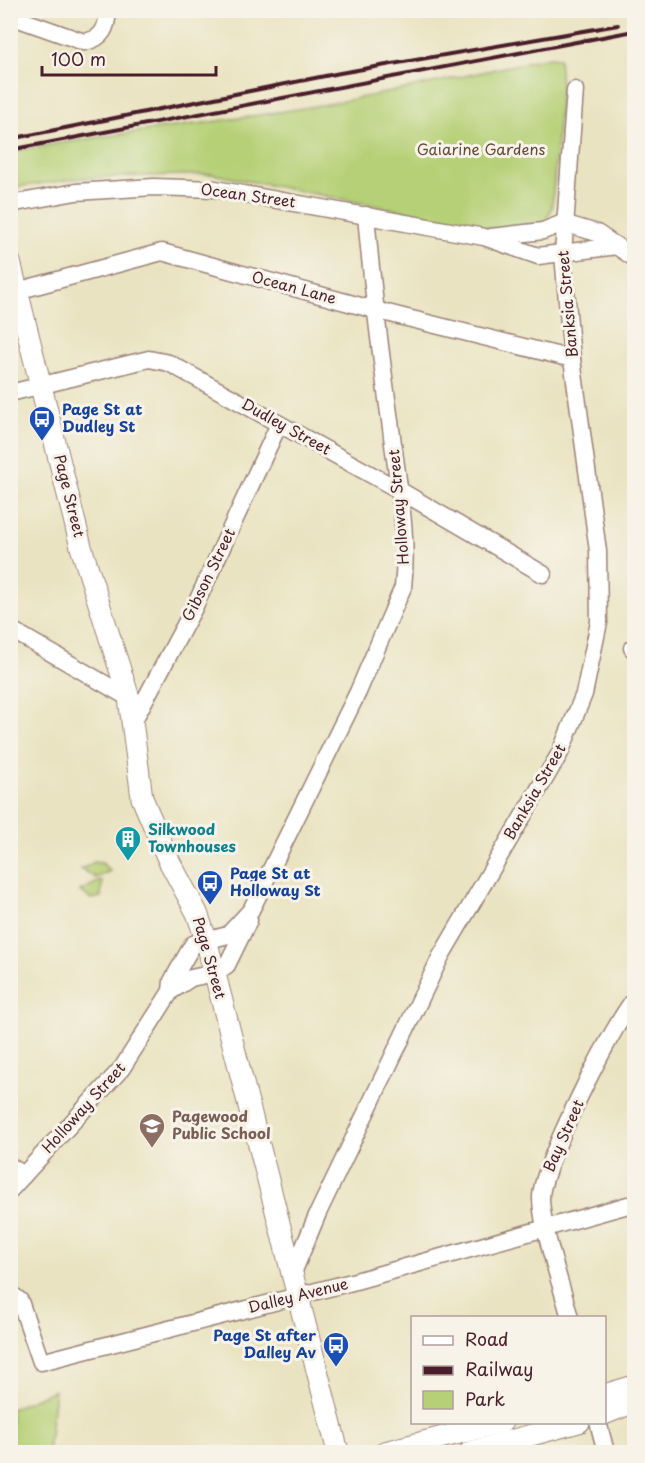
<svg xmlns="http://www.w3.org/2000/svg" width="645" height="1463" font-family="'Playpen Sans',sans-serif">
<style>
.green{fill:#b5d076;stroke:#807850;stroke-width:1.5}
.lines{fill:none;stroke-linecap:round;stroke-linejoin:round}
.minor-casing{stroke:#9a8176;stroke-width:19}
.major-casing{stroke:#9a8176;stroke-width:23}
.minor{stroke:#fff;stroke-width:16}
.major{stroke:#fff;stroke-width:21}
.rail{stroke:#4a1f2b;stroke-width:4}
.labels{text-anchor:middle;stroke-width:6;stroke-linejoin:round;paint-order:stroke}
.park-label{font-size:15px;fill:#654b3e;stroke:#f7f3e8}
.street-label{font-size:15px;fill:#4a1f2b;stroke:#f7f3e8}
.transit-label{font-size:15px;font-weight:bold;fill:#164399;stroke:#f7f3e8;text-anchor:start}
.culture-label{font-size:15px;font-weight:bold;fill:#0d838f;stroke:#f7f3e8;text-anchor:start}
.education-label{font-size:15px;font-weight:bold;fill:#785e54;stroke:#f7f3e8;text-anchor:start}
</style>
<rect width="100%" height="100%" fill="#f7f3e8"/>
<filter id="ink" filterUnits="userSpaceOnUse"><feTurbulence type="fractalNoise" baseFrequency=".0167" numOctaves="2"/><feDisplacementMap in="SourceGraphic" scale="12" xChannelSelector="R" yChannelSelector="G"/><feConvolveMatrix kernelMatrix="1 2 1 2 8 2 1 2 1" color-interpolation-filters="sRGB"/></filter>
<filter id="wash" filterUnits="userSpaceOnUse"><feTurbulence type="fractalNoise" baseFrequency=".008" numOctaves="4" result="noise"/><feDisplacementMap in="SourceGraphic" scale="24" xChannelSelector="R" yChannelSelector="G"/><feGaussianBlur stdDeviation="1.35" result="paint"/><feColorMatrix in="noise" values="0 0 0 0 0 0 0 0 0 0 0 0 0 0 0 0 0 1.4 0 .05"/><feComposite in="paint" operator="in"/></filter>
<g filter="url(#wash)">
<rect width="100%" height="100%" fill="#eae3c1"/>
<g class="green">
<path d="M549 57 559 58 561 86 552 208 545 223 496 229 212 174 82 178 11 188V152C97 135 185 127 272 113 365 99 457 78 549 57Z"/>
<polygon points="95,862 102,863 110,871 96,878 81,869"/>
<polygon points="100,881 102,881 101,897 91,899 80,891"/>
<polygon points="55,1390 48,1452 11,1452 11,1409"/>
</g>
</g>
<g filter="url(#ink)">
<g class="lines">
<g class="minor-casing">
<g id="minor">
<path d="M10 16 84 42C103 39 107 28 108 10"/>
<polyline points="10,204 76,192 154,187 215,189 484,237 538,256 617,246"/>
<polyline points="491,237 543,231 563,223 597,233 634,258"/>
<polyline points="17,291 162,252 375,310 572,359"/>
<polyline points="10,393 149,359 169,363 399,490 543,574"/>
<polyline points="10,629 129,698"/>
<polyline points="632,648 634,650"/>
<polyline points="133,722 194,608 279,424"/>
<polyline points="171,991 191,978 215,973 227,965 249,920"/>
<polyline points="10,1166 24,1175"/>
<path d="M10 1190 122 1068 171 991 172 981 193 944 228 935 251 910 358 692 403 587C409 536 397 479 391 428 381 357 372 286 366 215"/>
<polyline points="293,1273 318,1213 441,956 560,753 584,694 599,622 598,551 572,359 563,254 575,90"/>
<polyline points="10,1293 20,1301 41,1362 352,1282 628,1205"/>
<path d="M570 1318C562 1287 541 1227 541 1197 542 1165 612 1026 634 1000"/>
<polyline points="598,1422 606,1452"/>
</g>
</g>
<g class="major-casing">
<g id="major">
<polyline points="10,262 81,547 129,698 142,798 168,859 197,913 206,939 338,1452"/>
<polyline points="604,1395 634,1386"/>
<polyline points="604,1414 634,1402"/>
<polyline points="385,1452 502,1422"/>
<polyline points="470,1452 579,1422"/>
</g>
</g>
<use href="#minor" class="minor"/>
<use href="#major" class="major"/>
<g class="rail">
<polyline points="10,139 340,73 618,25"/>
<polyline points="10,150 634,31"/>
</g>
</g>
</g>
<defs>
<g id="bus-pin" transform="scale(1.35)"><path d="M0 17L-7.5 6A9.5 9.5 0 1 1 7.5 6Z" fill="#1a4fb4" stroke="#f7f3e8"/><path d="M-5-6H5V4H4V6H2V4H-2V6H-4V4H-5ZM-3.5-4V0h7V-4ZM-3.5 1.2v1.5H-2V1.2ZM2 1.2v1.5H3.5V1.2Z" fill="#fff"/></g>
<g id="building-pin" transform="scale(1.35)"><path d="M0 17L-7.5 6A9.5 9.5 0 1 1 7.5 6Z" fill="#0f9aa8" stroke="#f7f3e8"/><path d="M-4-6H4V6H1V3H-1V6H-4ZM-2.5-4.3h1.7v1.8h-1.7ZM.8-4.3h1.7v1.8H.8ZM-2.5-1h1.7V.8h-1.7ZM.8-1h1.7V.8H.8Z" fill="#fff"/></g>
<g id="school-pin" transform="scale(1.35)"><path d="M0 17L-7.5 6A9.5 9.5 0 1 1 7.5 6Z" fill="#8d6e63" stroke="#f7f3e8"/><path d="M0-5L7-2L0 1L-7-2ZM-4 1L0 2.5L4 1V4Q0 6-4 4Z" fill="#fff"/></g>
</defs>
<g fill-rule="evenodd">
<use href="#bus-pin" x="42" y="419"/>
<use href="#building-pin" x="128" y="839"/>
<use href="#bus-pin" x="210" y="883"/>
<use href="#school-pin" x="152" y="1126"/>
<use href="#bus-pin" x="336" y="1345"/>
</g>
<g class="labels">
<g class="park-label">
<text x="481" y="155">Gaiarine Gardens</text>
</g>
<g class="street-label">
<text transform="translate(248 196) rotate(8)" y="5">Ocean Street</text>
<text transform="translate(294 288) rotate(15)" y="5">Ocean Lane</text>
<text transform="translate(568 304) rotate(-95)" y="5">Banksia Street</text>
<text transform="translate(286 427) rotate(29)" y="5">Dudley Street</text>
<text transform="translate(69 496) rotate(76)" y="5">Page Street</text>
<text transform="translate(399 507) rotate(-95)" y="5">Holloway Street</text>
<text transform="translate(209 575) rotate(-64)" y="5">Gibson Street</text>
<text transform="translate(535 792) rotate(-60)" y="5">Banksia Street</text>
<text transform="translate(209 958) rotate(74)" y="5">Page Street</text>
<text transform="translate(84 1108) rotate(-48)" y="5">Holloway Street</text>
<text transform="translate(564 1136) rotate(-66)" y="5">Bay Street</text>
<text transform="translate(298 1296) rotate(-14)" y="5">Dalley Avenue</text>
</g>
<g class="transit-label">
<text x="62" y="415">Page St at<tspan x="62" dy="17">Dudley St</tspan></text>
<text x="230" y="879">Page St at<tspan x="230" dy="17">Holloway St</tspan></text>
<text x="316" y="1341" text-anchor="end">Page St after<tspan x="316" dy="17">Dalley Av</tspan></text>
</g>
<g class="culture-label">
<text x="148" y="835">Silkwood<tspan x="148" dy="17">Townhouses</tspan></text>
</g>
<g class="education-label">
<text x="172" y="1122">Pagewood<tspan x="172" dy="17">Public School</tspan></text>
</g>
</g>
<rect width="645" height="1463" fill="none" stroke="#f7f3e8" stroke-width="36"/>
<rect x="411" y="1316" width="195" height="108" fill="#f7f3e8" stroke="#b29e9c" stroke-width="1.5"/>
<rect x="423" y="1336" width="30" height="9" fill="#ffffff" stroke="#b29e9c" stroke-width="1.5"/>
<text x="465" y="1346" font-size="18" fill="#4a1f2b">Road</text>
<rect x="423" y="1366" width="30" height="9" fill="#4a1f2b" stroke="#b29e9c" stroke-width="1.5"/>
<text x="465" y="1376" font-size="18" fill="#4a1f2b">Railway</text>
<rect x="423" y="1391" width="30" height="18" fill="#b5d076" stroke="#b29e9c" stroke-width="1.5"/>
<text x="465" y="1406" font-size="18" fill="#4a1f2b">Park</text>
<path d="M42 66v9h174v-9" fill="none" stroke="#4a1f2b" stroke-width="3"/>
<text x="51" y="66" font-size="18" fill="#4a1f2b" stroke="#f7f3e8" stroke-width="4.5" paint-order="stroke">100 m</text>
</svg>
